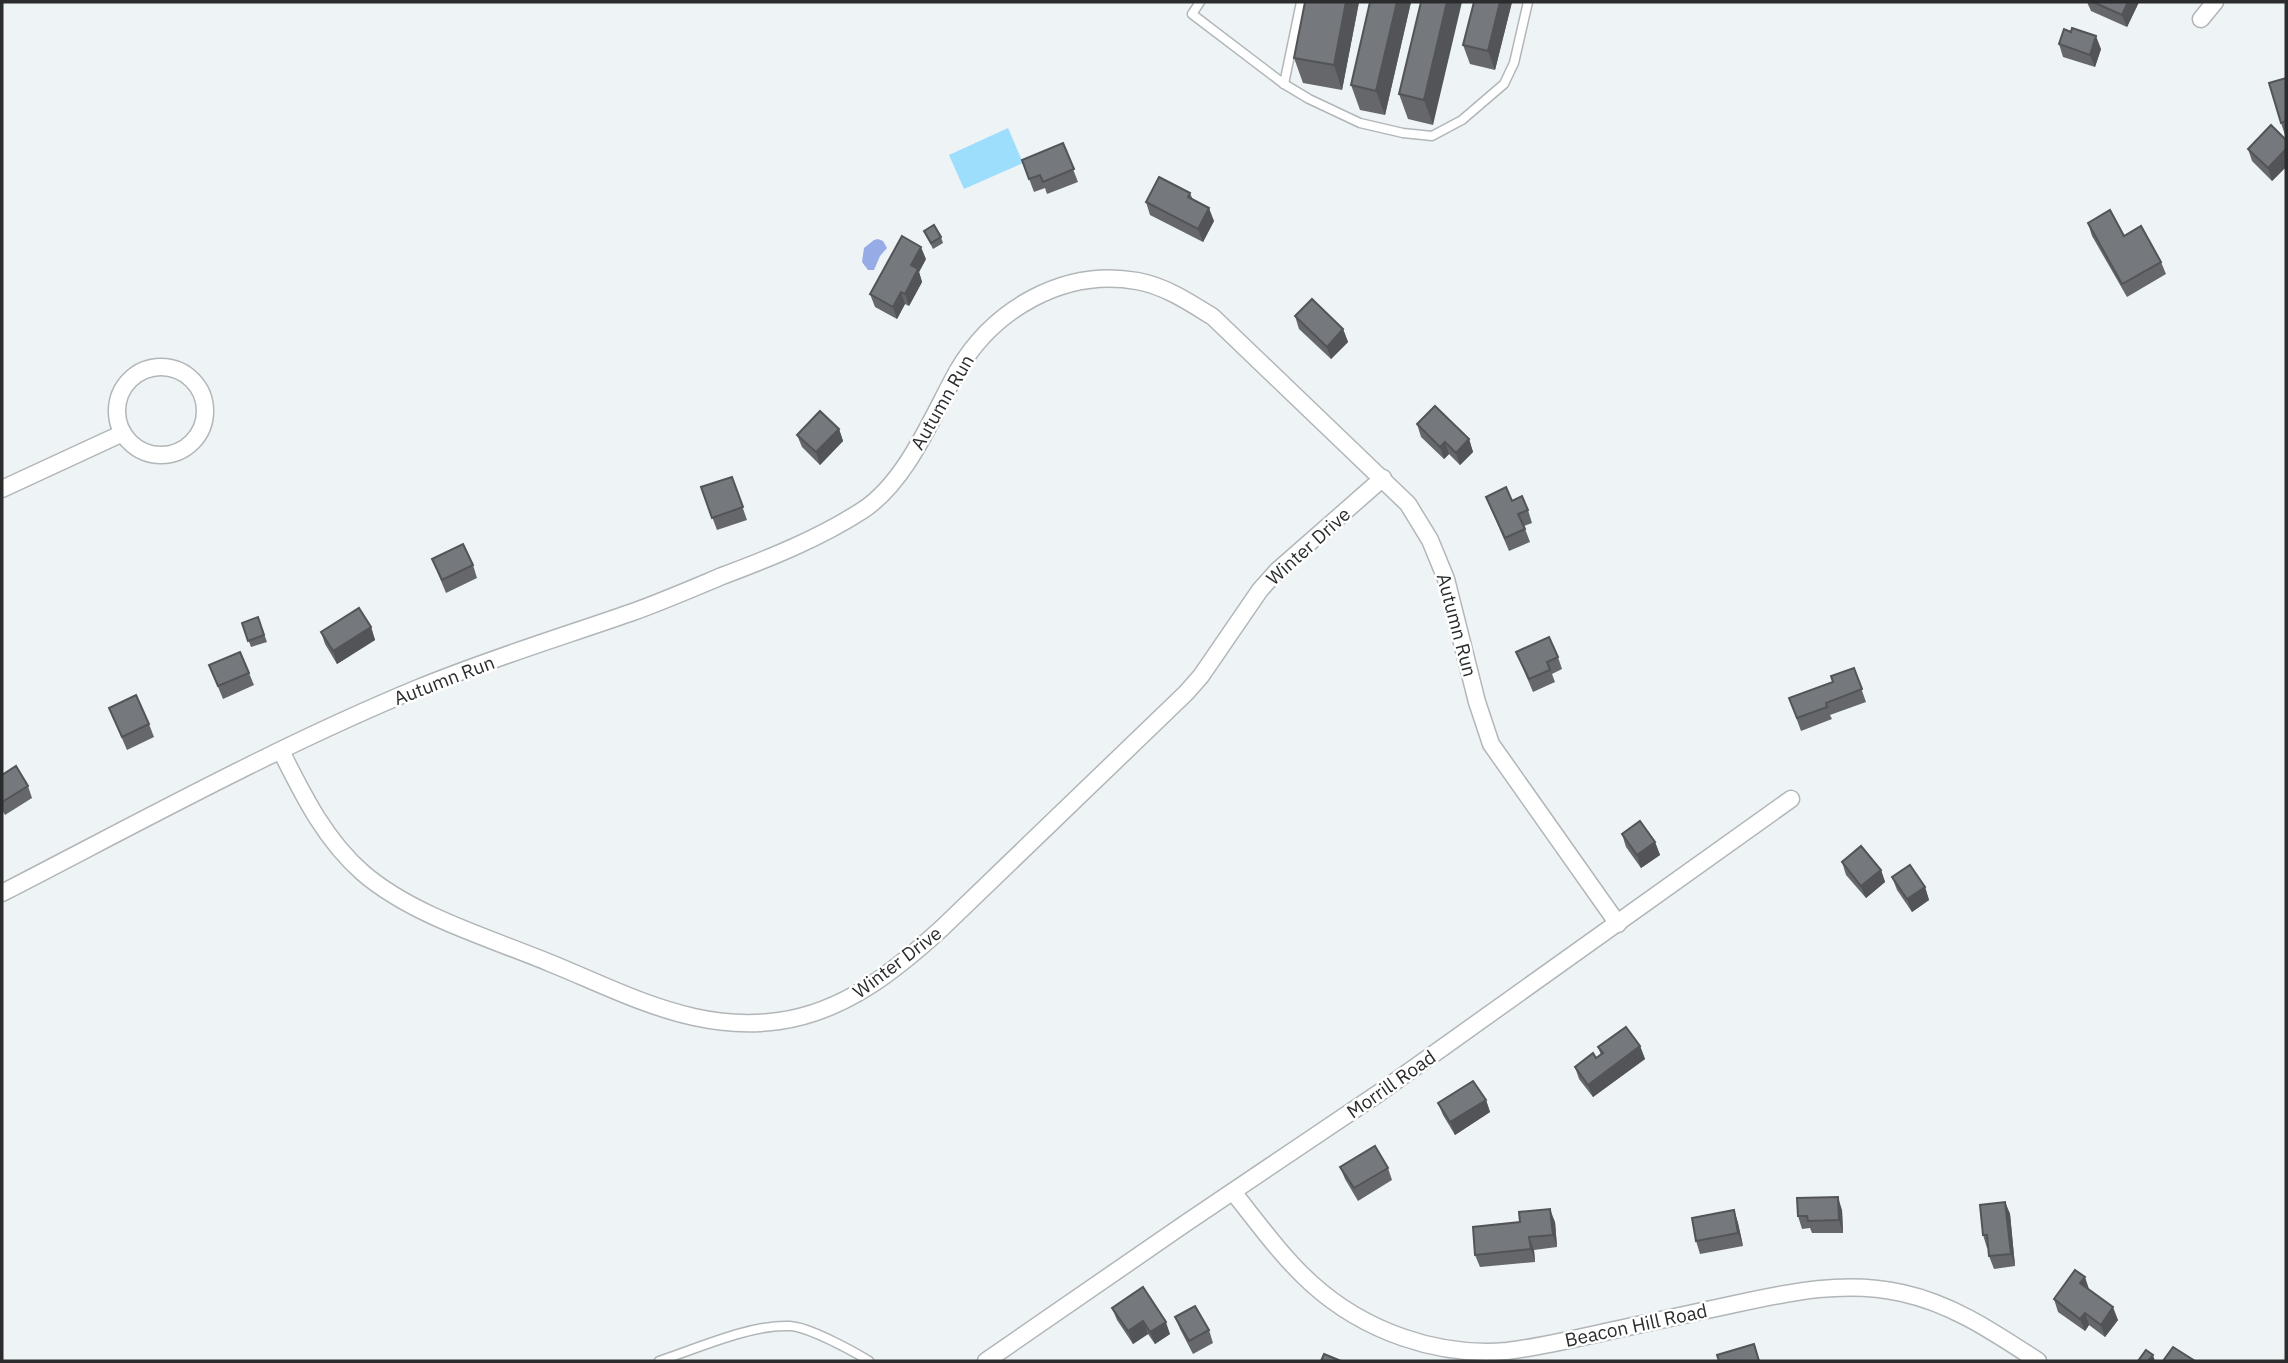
<svg xmlns="http://www.w3.org/2000/svg" width="2288" height="1363" font-family="'IBM Plex Sans',sans-serif">
<style>
.green{fill:#9ddefc}
.water{fill:#97ace6}
.lines{fill:none;stroke-linecap:round;stroke-linejoin:round}
.lane-casing{stroke:#b1b6b8;stroke-width:11}
.street-casing{stroke:#b1b6b8;stroke-width:19}
.lane{stroke:#fff;stroke-width:8}
.street{stroke:#fff;stroke-width:16}
.wall{fill:#65676b}
.shaded-wall{fill:#525457}
.building{fill:#75787c;stroke:#525457;stroke-width:2}
.labels{text-anchor:middle;stroke-width:5;stroke-linejoin:round;paint-order:stroke}
.street-label{font-size:19px;fill:#2a2c2d;stroke:#fff}
</style>
<rect width="100%" height="100%" fill="#eef3f6"/>
<polygon class="green" points="1008,128 1023,163 964,189 949,155"/>
<polygon class="water" points="878,239 883,241 887,248 880,256 874,270 868,270 862,262 864,248 874,240"/>
<g class="lines">
<g class="lane-casing">
<g id="lane">
<polyline points="1200,2 1192,14 1284,84 1309,99 1360,123 1403,133 1432,136 1462,120 1504,84 1514,63 1528,2"/>
<polyline points="1284,84 1301,2"/>
<path d="M659 1361C696 1349 751 1324 790 1326 809 1327 853 1351 869 1361"/>
</g>
</g>
<g class="street-casing">
<g id="street">
<polyline points="2201,19 2215,2"/>
<circle cx="161" cy="411" r="44"/>
<polyline points="2,489 123,433"/>
<path d="M281 751C303 795 325 840 363 873 413 916 490 938 550 963 597 982 644 1006 694 1017 721 1023 751 1025 779 1021 844 1012 895 971 942 928L1186 693 1201 676 1260 590 1277 571 1383 478"/>
<path d="M2 893C138 823 274 748 416 689 486 660 558 638 630 613 661 602 691 589 722 576 770 558 820 538 863 510 907 481 933 415 958 370 994 309 1064 268 1137 281 1165 286 1189 302 1213 317L1408 504 1430 540 1446 579 1477 702 1491 744 1618 924"/>
<path d="M1233 1192C1258 1223 1282 1257 1312 1284 1364 1331 1437 1357 1507 1351 1540 1347 1573 1339 1605 1332 1648 1323 1692 1313 1735 1304 1790 1292 1846 1280 1902 1293 1953 1304 1995 1333 2038 1361"/>
<polyline points="986,1361 1186,1223 1379,1093 1791,799"/>
</g>
</g>
<use href="#lane" class="lane"/>
<use href="#street" class="street"/>
</g>
<g class="wall">
<polygon points="1305,2 1359,2 1342,90 1303,83 1294,58"/>
<polygon points="1370,2 1411,2 1385,115 1360,110 1351,85"/>
<polygon points="1421,2 1433,125 1408,119 1399,94"/>
<polygon points="1474,2 1512,2 1495,70 1470,64 1463,45"/>
<polygon points="2087,2 2139,2 2127,27 2091,11"/>
<polygon points="2071,32 2101,49 2095,67 2063,57 2059,44"/>
<polygon points="2286,80 2286,135 2285,135 2281,123"/>
<polygon points="2286,140 2286,167 2272,181 2252,161 2248,149"/>
<polygon points="1063,143 1078,182 1047,194 1045,188 1034,192 1022,160"/>
<polygon points="1190,193 1193,200 1214,221 1203,242 1150,215 1146,202"/>
<polygon points="2088,223 2124,236 2161,262 2166,274 2127,297 2092,236"/>
<polygon points="924,231 941,237 943,243 933,249"/>
<polygon points="926,259 919,272 922,282 909,306 905,304 897,319 875,307 870,294"/>
<polygon points="1295,316 1343,329 1348,342 1331,359 1299,329"/>
<polygon points="1417,424 1469,439 1473,452 1460,465 1449,454 1444,459 1421,437"/>
<polygon points="839,429 843,441 820,465 802,447 797,435"/>
<polygon points="732,477 747,520 717,530 701,487"/>
<polygon points="1486,497 1512,501 1528,510 1532,523 1524,526 1530,542 1509,551"/>
<polygon points="432,559 473,565 477,578 446,593"/>
<polygon points="258,617 267,642 251,647 242,623"/>
<polygon points="371,627 375,640 337,664 325,644 321,632"/>
<polygon points="1516,652 1558,657 1562,669 1552,674 1555,682 1533,692"/>
<polygon points="209,665 249,673 254,685 223,699"/>
<polygon points="1854,668 1866,702 1830,715 1832,719 1801,731 1789,698 1833,682"/>
<polygon points="109,708 149,724 154,737 127,750"/>
<polygon points="2,775 28,786 32,798 5,815 2,810"/>
<polygon points="1622,834 1655,842 1660,855 1641,868 1626,847"/>
<polygon points="1842,862 1881,870 1885,882 1866,898 1846,875"/>
<polygon points="1892,877 1925,887 1929,900 1912,912 1897,890"/>
<polygon points="1640,1046 1645,1059 1593,1097 1579,1079 1575,1067 1596,1058 1601,1055 1598,1047"/>
<polygon points="1486,1100 1490,1112 1455,1135 1443,1115 1438,1103"/>
<polygon points="1340,1167 1388,1168 1392,1180 1358,1201 1345,1179"/>
<polygon points="2005,1202 2010,1214 2015,1266 1994,1269 1989,1256 1988,1247 1987,1248 1983,1235"/>
<polygon points="1734,1210 1738,1223 1743,1246 1700,1254 1696,1241"/>
<polygon points="1842,1210 1843,1233 1812,1233 1810,1228 1802,1229 1798,1216"/>
<polygon points="1555,1222 1557,1247 1534,1250 1535,1262 1480,1267 1475,1255"/>
<polygon points="2089,1289 2118,1320 2105,1337 2089,1325 2085,1331 2058,1312 2054,1299"/>
<polygon points="1112,1308 1170,1334 1155,1344 1148,1334 1133,1344 1117,1320"/>
<polygon points="1175,1317 1209,1330 1213,1343 1193,1354 1180,1329"/>
</g>
<g class="shaded-wall">
<polygon points="1346,2 1359,2 1342,90 1334,65"/>
<polygon points="1397,2 1411,2 1385,115 1376,91"/>
<polygon points="1447,2 1462,2 1433,125 1424,100"/>
<polygon points="1500,2 1512,2 1495,70 1488,51"/>
<polygon points="2128,2 2139,2 2127,27 2122,15"/>
<polygon points="2096,36 2101,49 2095,67 2090,55"/>
<polygon points="2286,149 2286,167 2272,181 2268,168"/>
<polygon points="1209,208 1214,221 1203,242 1198,229"/>
<polygon points="921,247 926,259 919,272 922,282 909,306 905,294 911,265"/>
<polygon points="901,292 905,304 897,319 893,307"/>
<polygon points="1343,329 1348,342 1331,359 1327,347"/>
<polygon points="839,429 843,441 820,465 816,452"/>
<polygon points="1469,439 1473,452 1460,465 1456,453"/>
<polygon points="1445,442 1449,454 1444,459 1440,447"/>
<polygon points="371,627 375,640 337,664 333,651"/>
<polygon points="1655,842 1660,855 1641,868 1637,855"/>
<polygon points="1881,870 1885,882 1866,898 1861,886"/>
<polygon points="1925,887 1929,900 1912,912 1907,899"/>
<polygon points="1640,1046 1645,1059 1593,1097 1588,1085"/>
<polygon points="1486,1100 1490,1112 1455,1135 1450,1122"/>
<polygon points="1838,1197 1842,1210 1843,1233 1839,1220"/>
<polygon points="2005,1202 2010,1214 2015,1266 2011,1254"/>
<polygon points="1550,1209 1555,1222 1557,1247 1553,1235"/>
<polygon points="1734,1210 1738,1223 1743,1246 1738,1233"/>
<polygon points="1529,1237 1534,1250 1535,1262 1531,1249"/>
<polygon points="2085,1277 2089,1289 2080,1283"/>
<polygon points="2113,1307 2118,1320 2105,1337 2101,1325"/>
<polygon points="2085,1313 2089,1325 2085,1331 2080,1319"/>
<polygon points="1143,1321 1148,1334 1133,1344 1128,1331"/>
<polygon points="1166,1322 1170,1334 1155,1344 1150,1332"/>
<polygon points="2153,1355 2155,1361 2148,1361"/>
</g>
<g class="building">
<polygon points="1305,2 1346,2 1334,65 1294,58"/>
<polygon points="1370,2 1397,2 1376,91 1351,85"/>
<polygon points="1421,2 1447,2 1424,100 1399,94"/>
<polygon points="1474,2 1500,2 1488,51 1463,45"/>
<polygon points="2093,2 2128,2 2122,15"/>
<polygon points="2072,28 2096,36 2090,55 2059,44 2064,29 2071,32"/>
<polygon points="2286,78 2286,121 2281,123 2269,83"/>
<polygon points="2271,125 2286,140 2286,149 2268,168 2248,149"/>
<polygon points="1063,143 1074,169 1043,182 1040,175 1029,179 1022,160"/>
<polygon points="1159,177 1190,193 1188,197 1209,208 1198,229 1146,202"/>
<polygon points="2110,210 2124,236 2141,226 2161,262 2122,284 2088,223"/>
<polygon points="934,225 941,237 931,243 924,231"/>
<polygon points="902,236 921,247 911,265 918,269 905,294 901,292 893,307 870,294"/>
<polygon points="1312,299 1343,329 1327,347 1295,316"/>
<polygon points="1435,406 1469,439 1456,453 1445,442 1440,447 1417,424"/>
<polygon points="820,411 839,429 816,452 797,435"/>
<polygon points="732,477 743,507 712,518 701,487"/>
<polygon points="1506,487 1512,501 1522,496 1528,510 1518,514 1525,529 1505,538 1486,497"/>
<polygon points="463,544 473,565 442,580 432,559"/>
<polygon points="359,608 371,627 333,651 321,632"/>
<polygon points="258,617 264,635 248,641 242,623"/>
<polygon points="1549,637 1558,657 1547,662 1550,670 1529,679 1516,652"/>
<polygon points="240,652 249,673 218,686 209,665"/>
<polygon points="1854,668 1862,689 1826,703 1827,707 1797,718 1789,698 1833,682 1831,676"/>
<polygon points="136,695 149,724 122,737 109,708"/>
<polygon points="16,766 28,786 2,802 2,775"/>
<polygon points="1640,821 1655,842 1637,855 1622,834"/>
<polygon points="1861,846 1881,870 1861,886 1842,862"/>
<polygon points="1910,865 1925,887 1907,899 1892,877"/>
<polygon points="1626,1027 1640,1046 1588,1085 1575,1067 1593,1053 1596,1058 1603,1053 1598,1047"/>
<polygon points="1473,1081 1486,1100 1450,1122 1438,1103"/>
<polygon points="1375,1146 1388,1168 1354,1188 1340,1167"/>
<polygon points="1838,1197 1839,1220 1808,1221 1807,1216 1798,1216 1797,1198"/>
<polygon points="2005,1202 2011,1254 1989,1256 1987,1235 1983,1235 1980,1205"/>
<polygon points="1550,1209 1553,1235 1529,1237 1531,1249 1475,1255 1473,1227 1520,1222 1519,1212"/>
<polygon points="1734,1210 1738,1233 1696,1241 1692,1218"/>
<polygon points="2075,1270 2085,1277 2080,1283 2113,1307 2101,1325 2085,1313 2080,1319 2054,1299"/>
<polygon points="1143,1287 1166,1322 1150,1332 1143,1321 1128,1331 1112,1308"/>
<polygon points="1195,1306 1209,1330 1189,1341 1175,1317"/>
<polygon points="1754,1344 1759,1361 1719,1361 1717,1355"/>
<polygon points="2173,1347 2195,1361 2163,1361"/>
<polygon points="2146,1350 2153,1355 2148,1361 2138,1361"/>
<polygon points="1324,1354 1341,1361 1321,1361"/>
</g>
<g class="labels">
<g class="street-label">
<text transform="translate(942 402) rotate(-60)" y="7">Autumn Run</text>
<text transform="translate(1308 546) rotate(-42)" y="7">Winter Drive</text>
<text transform="translate(1457 625) rotate(75)" y="7">Autumn Run</text>
<text transform="translate(444 680) rotate(-21)" y="7">Autumn Run</text>
<text transform="translate(897 962) rotate(-37)" y="7">Winter Drive</text>
<text transform="translate(1391 1084) rotate(-35)" y="7">Morrill Road</text>
<text transform="translate(1636 1325) rotate(-12)" y="7">Beacon Hill Road</text>
</g>
</g>
<rect width="2288" height="1363" fill="none" stroke="#2a2c2d" stroke-width="7"/>
</svg>
